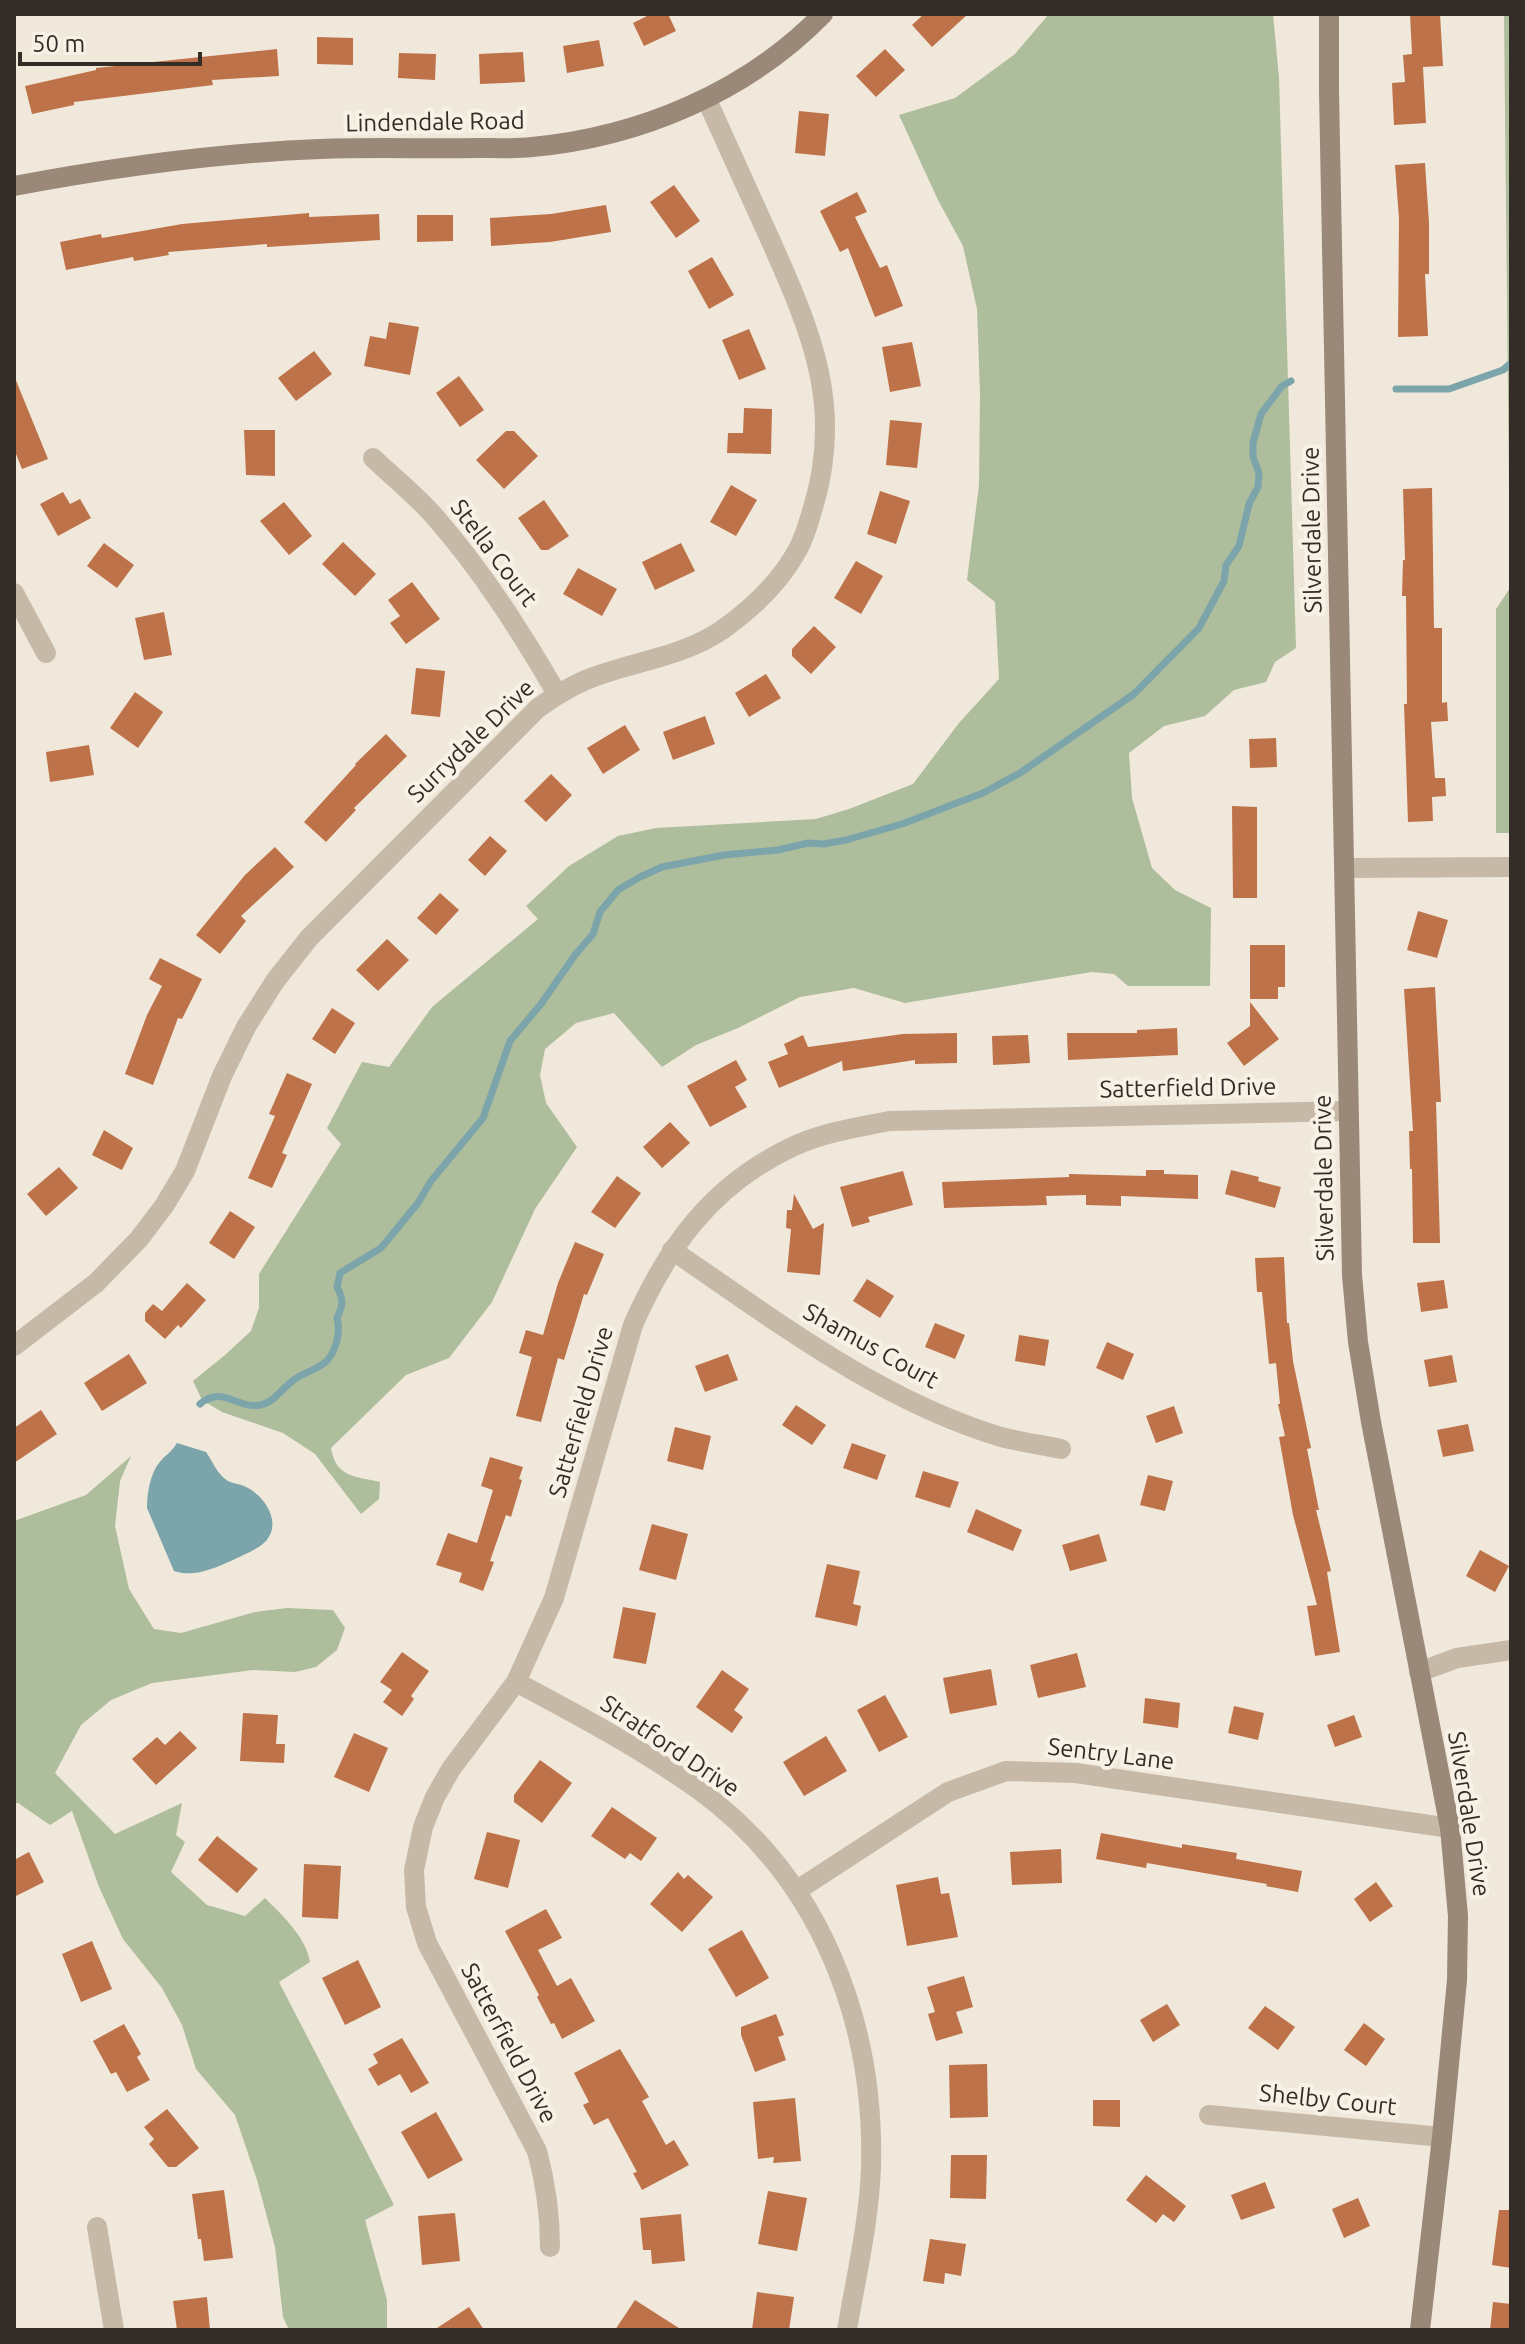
<svg xmlns="http://www.w3.org/2000/svg" width="1525" height="2344" font-family="Ubuntu,sans-serif">
<style>
.green{fill:#aebd9b}
.water{fill:#7ba4ab}
.lines{fill:none;stroke-linecap:round;stroke-linejoin:round}
.stream{stroke:#7ba4ab;stroke-width:7}
.building{fill:#be7249}
.street{stroke:#c7b9a7;stroke-width:20}
.secondary{stroke:#9a8878;stroke-width:20}
.labels{text-anchor:middle;stroke-width:8;stroke-linejoin:round;paint-order:stroke}
.street-label{font-size:24px;fill:#332c27;stroke:#f8f1e6}
</style>
<rect width="100%" height="100%" fill="#f0e8da"/>
<g class="green">
<path d="M1049 14H1273L1279 78 1296 648 1275 662 1266 682 1234 690 1205 716 1164 726 1129 753 1132 798 1152 868 1175 890 1211 908 1210 986H1128L1114 974 1092 972 905 1003 854 988 800 997 738 1028 696 1045 662 1067 614 1013 576 1023 545 1049 540 1075 546 1103 577 1147 535 1209 492 1302 449 1358 406 1375 331 1448C336 1478 355 1476 380 1482L379 1499 361 1514 315 1454 283 1433 222 1412 202 1400 193 1381 225 1355 251 1331 259 1308V1274L341 1144 327 1128 362 1062 389 1067 432 1007 538 919 526 906 569 866 618 836 656 828 816 819 849 809 913 784 959 723 999 679 995 602 967 580 979 485 980 393 977 309 963 246 938 200 899 115 955 98 1015 54Z"/>
<polygon points="1504,14 1511,14 1511,833 1496,833 1496,609 1510,588"/>
<path d="M131 1456 120 1481 115 1526 129 1589 154 1629 181 1633 255 1612 287 1608 333 1610 345 1628 337 1650 316 1667 295 1672 253 1670 152 1683 111 1700 81 1725 55 1773 115 1834 182 1803 176 1835 185 1842 171 1872 207 1905 245 1916 265 1898C283 1916 306 1937 310 1962L279 1982 394 2205 365 2220 387 2300V2330H289L283 2317 275 2247 257 2180 235 2115 196 2069 182 2025 162 1988 123 1939 99 1887 72 1811 50 1825 18 1803 14 1804V1521L86 1495Z"/>
</g>
<path class="water" d="M177 1443 206 1452C213 1462 217 1474 228 1481 234 1484 241 1484 246 1487 265 1496 283 1523 265 1542 256 1550 244 1555 233 1560 215 1568 193 1578 174 1571L147 1508C147 1494 150 1474 159 1463 165 1455 172 1452 177 1443Z"/>
<g class="lines">
<g class="stream">
<polyline points="1396,389 1449,389 1503,370 1511,363"/>
<path d="M200 1404C223 1385 236 1409 260 1405 274 1403 284 1386 295 1379 304 1373 315 1370 323 1364 336 1355 341 1332 337 1318 343 1305 344 1300 337 1287L340 1273 381 1248 418 1203 431 1181 483 1118 510 1041 541 1004 575 955 593 934 600 912 618 890 640 877 662 867 724 855 778 850 808 843 824 844 846 840 902 824 983 793 1020 773 1134 694 1199 628 1224 581 1226 565 1239 546 1249 504 1258 487 1259 473 1253 457V443L1261 414 1282 386 1291 381"/>
</g>
</g>
<g class="building">
<polygon points="651,14 668,14 676,31 644,46 633,23"/>
<polygon points="924,14 968,14 932,47 912,25"/>
<polygon points="1410,14 1440,14 1443,66 1423,67 1426,123 1394,125 1392,83 1405,82 1403,55 1412,54"/>
<polygon points="317,37 353,38 353,65 317,64"/>
<polygon points="599,40 604,66 567,73 563,46"/>
<polygon points="277,49 279,76 212,80 213,85 74,102 74,105 32,114 25,86 96,70 96,68"/>
<polygon points="885,49 905,70 876,97 856,76"/>
<polygon points="523,52 525,82 480,84 479,54"/>
<polygon points="399,53 436,54 435,80 398,78"/>
<polygon points="799,111 829,114 825,156 795,153"/>
<polygon points="1425,163 1429,223 1429,274 1425,274 1428,336 1398,337 1399,219 1395,165"/>
<polygon points="674,185 700,221 676,238 650,202"/>
<polygon points="857,192 867,212 855,217 880,268 887,265 903,306 875,317 848,248 840,252 820,211"/>
<polygon points="606,205 611,232 550,242 491,246 490,218 551,214"/>
<polygon points="309,213 309,217 379,214 380,240 267,247 267,244 168,252 169,255 134,261 133,257 66,270 60,242 101,234 102,238 182,224"/>
<polygon points="417,215 453,215 453,241 417,242"/>
<polygon points="712,257 734,295 709,309 688,271"/>
<polygon points="389,322 419,327 410,375 364,366 370,336 386,339"/>
<polygon points="749,329 766,369 739,380 722,340"/>
<polygon points="912,342 921,386 890,392 882,347"/>
<polygon points="314,351 332,374 296,401 278,378"/>
<polygon points="459,376 484,410 460,427 436,393"/>
<polygon points="15,378 48,459 22,469 14,449"/>
<polygon points="744,408 772,409 771,454 727,453 728,433 743,433"/>
<polygon points="890,420 922,423 917,468 886,465"/>
<polygon points="244,430 275,430 275,476 246,475"/>
<polygon points="506,431 514,431 538,456 504,489 476,460"/>
<polygon points="731,485 757,500 736,536 710,522"/>
<polygon points="1432,488 1434,628 1442,628 1442,703 1447,702 1448,721 1431,722 1435,778 1445,778 1446,796 1432,797 1433,821 1408,822 1404,704 1407,704 1406,596 1402,596 1403,560 1405,560 1403,489"/>
<polygon points="880,491 910,501 896,544 867,534"/>
<polygon points="63,492 70,504 80,499 91,518 58,536 40,504"/>
<polygon points="544,500 569,536 548,550 541,550 518,518"/>
<polygon points="284,502 312,536 289,555 260,521"/>
<polygon points="343,542 376,574 355,596 322,564"/>
<polygon points="104,543 134,565 117,588 87,566"/>
<polygon points="681,543 695,571 655,590 642,562"/>
<polygon points="856,561 883,576 861,614 834,598"/>
<polygon points="578,568 617,589 602,616 563,594"/>
<polygon points="412,582 440,619 406,644 390,623 400,616 388,600"/>
<polygon points="164,612 172,655 144,660 135,618"/>
<polygon points="814,626 836,647 811,674 792,656 792,649"/>
<polygon points="416,668 445,671 440,717 411,714"/>
<polygon points="766,674 781,698 749,717 735,693"/>
<polygon points="135,692 163,712 138,748 110,728"/>
<polygon points="705,716 715,744 673,760 663,732"/>
<polygon points="625,725 640,750 603,774 587,748"/>
<polygon points="386,734 407,756 354,808 356,810 326,842 304,822 356,765 355,764"/>
<polygon points="1276,738 1277,767 1250,768 1249,739"/>
<polygon points="89,745 94,775 50,782 46,752"/>
<polygon points="551,774 572,795 546,822 524,801"/>
<polygon points="1232,806 1257,807 1257,898 1233,898"/>
<polygon points="490,836 507,851 485,876 468,860"/>
<polygon points="275,847 294,867 241,916 246,921 220,954 196,935 245,875"/>
<polygon points="440,893 459,910 436,935 417,918"/>
<polygon points="1418,911 1448,920 1437,958 1407,950"/>
<polygon points="387,939 409,960 378,991 356,970"/>
<polygon points="1250,945 1285,945 1285,987 1278,987 1278,999 1250,999"/>
<polygon points="160,958 202,979 182,1019 178,1018 153,1085 125,1074 147,1015 162,986 149,979"/>
<polygon points="1435,987 1441,1102 1436,1102 1440,1243 1413,1243 1412,1169 1410,1169 1409,1131 1413,1131 1404,989"/>
<polygon points="1250,1002 1279,1039 1244,1066 1227,1043 1250,1026"/>
<polygon points="332,1008 355,1023 335,1054 312,1039"/>
<polygon points="1177,1028 1178,1055 1068,1060 1067,1033 1137,1033 1137,1030"/>
<polygon points="957,1033 957,1063 915,1064 915,1060 843,1071 842,1061 779,1088 768,1062 788,1054 784,1044 803,1035 808,1047 903,1034"/>
<polygon points="1028,1035 1030,1063 993,1065 992,1036"/>
<polygon points="736,1060 747,1080 735,1087 747,1107 710,1127 687,1086"/>
<polygon points="287,1073 312,1084 282,1153 287,1155 272,1188 248,1178 275,1116 269,1114"/>
<polygon points="670,1122 690,1143 662,1168 643,1147"/>
<polygon points="104,1130 133,1148 122,1170 92,1155"/>
<polygon points="59,1167 78,1188 46,1216 27,1194"/>
<polygon points="1146,1170 1164,1170 1164,1174 1198,1175 1198,1199 1121,1196 1121,1206 1086,1205 1086,1195 1046,1196 1047,1205 944,1208 942,1182 1069,1177 1069,1174 1146,1176"/>
<polygon points="1231,1170 1259,1177 1258,1181 1281,1187 1275,1208 1225,1194"/>
<polygon points="903,1171 913,1205 868,1217 870,1222 852,1227 840,1187"/>
<polygon points="617,1176 641,1193 615,1228 591,1212"/>
<polygon points="794,1194 813,1229 824,1223 820,1275 787,1272 791,1229 786,1228 787,1210 792,1210"/>
<polygon points="230,1211 255,1227 234,1259 209,1243"/>
<polygon points="575,1242 604,1254 587,1295 584,1294 564,1360 558,1358 541,1422 516,1416 532,1357 519,1353 526,1330 543,1335 558,1283"/>
<polygon points="1284,1257 1287,1323 1289,1323 1293,1361 1311,1448 1307,1449 1319,1510 1316,1510 1331,1571 1327,1572 1340,1652 1315,1656 1307,1606 1317,1605 1293,1515 1279,1437 1285,1436 1278,1404 1280,1404 1276,1363 1269,1364 1262,1292 1257,1292 1255,1258"/>
<polygon points="867,1279 894,1296 880,1318 853,1301"/>
<polygon points="1444,1280 1448,1308 1421,1312 1417,1283"/>
<polygon points="187,1283 206,1300 181,1328 178,1325 165,1339 145,1321 145,1313 153,1304 162,1311"/>
<polygon points="935,1323 965,1335 955,1359 925,1347"/>
<polygon points="1019,1335 1049,1340 1045,1366 1015,1361"/>
<polygon points="1107,1342 1134,1354 1123,1380 1096,1368"/>
<polygon points="129,1354 147,1383 102,1411 84,1383"/>
<polygon points="728,1354 738,1380 705,1392 695,1366"/>
<polygon points="1452,1355 1457,1382 1429,1387 1424,1360"/>
<polygon points="796,1405 826,1425 812,1445 782,1425"/>
<polygon points="1174,1406 1183,1433 1156,1443 1146,1416"/>
<polygon points="41,1410 57,1434 14,1463 14,1428"/>
<polygon points="1468,1424 1474,1451 1443,1457 1437,1430"/>
<polygon points="675,1427 711,1436 703,1470 667,1461"/>
<polygon points="852,1443 886,1455 877,1480 843,1468"/>
<polygon points="490,1457 523,1467 519,1479 522,1480 511,1517 506,1515 490,1561 494,1562 483,1591 459,1582 462,1573 436,1565 448,1533 477,1543 493,1490 481,1486"/>
<polygon points="923,1471 959,1482 950,1508 915,1497"/>
<polygon points="1148,1475 1173,1481 1165,1511 1140,1505"/>
<polygon points="976,1509 1022,1530 1013,1551 967,1532"/>
<polygon points="652,1524 688,1534 676,1580 639,1570"/>
<polygon points="1099,1534 1107,1561 1070,1571 1062,1545"/>
<polygon points="1480,1550 1509,1566 1495,1592 1466,1576"/>
<polygon points="827,1564 860,1571 853,1604 861,1606 857,1626 815,1617"/>
<polygon points="623,1607 656,1613 646,1664 613,1658"/>
<polygon points="402,1652 429,1671 411,1696 414,1699 402,1716 383,1702 392,1690 380,1682"/>
<polygon points="1077,1653 1086,1687 1038,1698 1030,1665"/>
<polygon points="991,1669 997,1705 950,1714 943,1678"/>
<polygon points="722,1670 749,1689 734,1710 743,1717 732,1733 696,1707"/>
<polygon points="885,1695 908,1737 879,1752 857,1710"/>
<polygon points="1145,1698 1180,1703 1178,1728 1143,1723"/>
<polygon points="1234,1706 1264,1713 1258,1740 1228,1733"/>
<polygon points="243,1713 278,1715 276,1744 285,1744 284,1763 240,1761"/>
<polygon points="1354,1715 1362,1737 1335,1747 1327,1725"/>
<polygon points="180,1731 197,1748 156,1785 132,1759 157,1737 165,1745"/>
<polygon points="354,1733 388,1748 369,1792 334,1777"/>
<polygon points="826,1736 847,1771 804,1796 783,1762"/>
<polygon points="540,1760 572,1783 542,1823 514,1802 514,1795"/>
<polygon points="612,1807 657,1838 641,1861 630,1853 625,1859 591,1836"/>
<polygon points="487,1832 520,1840 508,1888 474,1879"/>
<polygon points="1101,1833 1182,1848 1182,1844 1237,1853 1236,1859 1302,1871 1298,1892 1266,1886 1267,1884 1147,1863 1146,1868 1096,1859"/>
<polygon points="217,1836 258,1869 237,1893 198,1860"/>
<polygon points="1061,1849 1062,1883 1012,1885 1010,1852"/>
<polygon points="29,1852 44,1882 14,1897 14,1860"/>
<polygon points="304,1864 341,1866 338,1919 302,1917"/>
<polygon points="678,1872 684,1879 688,1875 713,1897 682,1932 650,1904"/>
<polygon points="938,1877 941,1894 949,1893 958,1937 907,1946 896,1885"/>
<polygon points="1376,1882 1393,1906 1370,1922 1354,1899"/>
<polygon points="546,1909 562,1938 538,1950 557,1986 571,1978 595,2021 562,2039 554,2023 551,2024 537,1997 539,1995 505,1931"/>
<polygon points="742,1930 769,1978 736,1997 708,1949"/>
<polygon points="92,1941 112,1989 81,2002 62,1954"/>
<polygon points="358,1960 381,2007 345,2025 322,1978"/>
<polygon points="964,1976 973,2007 956,2012 963,2033 936,2041 928,2014 935,2012 927,1987"/>
<polygon points="1167,2004 1180,2025 1153,2042 1140,2020"/>
<polygon points="1265,2006 1295,2027 1278,2050 1248,2028"/>
<polygon points="776,2014 784,2035 778,2037 786,2060 755,2072 741,2035 741,2027"/>
<polygon points="1364,2023 1385,2039 1366,2066 1344,2050"/>
<polygon points="124,2024 141,2054 137,2057 150,2080 127,2092 116,2072 111,2074 93,2041"/>
<polygon points="402,2038 429,2083 411,2093 400,2074 378,2086 368,2069 378,2063 373,2054"/>
<polygon points="620,2049 649,2097 642,2101 666,2145 674,2140 689,2165 642,2190 633,2173 637,2172 608,2118 594,2125 583,2105 589,2102 574,2073"/>
<polygon points="987,2064 988,2117 950,2118 949,2065"/>
<polygon points="795,2098 801,2161 773,2163 774,2157 758,2159 753,2102"/>
<polygon points="1093,2100 1120,2100 1120,2127 1093,2126"/>
<polygon points="167,2109 199,2148 176,2167 168,2167 149,2144 154,2139 144,2127"/>
<polygon points="436,2112 463,2160 428,2179 401,2132"/>
<polygon points="951,2155 987,2155 986,2199 950,2198"/>
<polygon points="1146,2175 1186,2206 1174,2222 1163,2214 1156,2223 1126,2200"/>
<polygon points="1265,2182 1275,2208 1241,2220 1231,2195"/>
<polygon points="224,2190 233,2258 204,2261 201,2239 198,2239 192,2194"/>
<polygon points="768,2191 807,2198 797,2251 758,2244"/>
<polygon points="1358,2198 1370,2226 1344,2238 1332,2209"/>
<polygon points="1499,2210 1511,2210 1511,2268 1492,2265"/>
<polygon points="455,2213 460,2261 422,2265 418,2216"/>
<polygon points="681,2214 685,2261 652,2264 651,2250 643,2250 640,2218"/>
<polygon points="930,2239 966,2244 961,2276 945,2273 944,2284 923,2281"/>
<polygon points="757,2292 794,2297 789,2330 752,2330"/>
<polygon points="207,2297 210,2330 177,2330 173,2301"/>
<polygon points="635,2300 682,2330 615,2330"/>
<polygon points="1493,2302 1511,2304 1511,2330 1490,2330"/>
<polygon points="469,2307 484,2330 434,2330"/>
</g>
<g class="lines">
<g class="street">
<path d="M373 458C393 477 417 496 435 517 483 572 521 632 557 694"/>
<polyline points="14,593 46,653"/>
<polyline points="1345,868 1511,867"/>
<path d="M672 1250C776 1321 879 1400 1001 1437 1021 1442 1042 1445 1061 1449"/>
<path d="M14 1346 96 1283 139 1239 164 1206 185 1171 222 1076 246 1027 275 981 309 938 538 708C555 696 572 685 591 678 635 661 682 657 722 630 750 610 780 582 797 551 804 539 808 525 812 511 845 407 811 331 769 237 748 191 727 144 706 98"/>
<polyline points="1419,1672 1457,1658 1511,1650"/>
<path d="M516 1682C578 1715 642 1749 699 1790 820 1878 875 2021 871 2168 869 2222 856 2277 847 2330"/>
<polyline points="796,1891 948,1792 1006,1771 1076,1773 1450,1828"/>
<polyline points="1209,2115 1442,2137"/>
<polyline points="97,2227 114,2330"/>
<path d="M550 2247C550 2213 546 2184 537 2151L427 1943 416 1907 414 1870 423 1827 435 1797 451 1769 516 1682 554 1598 633 1325C667 1248 710 1187 788 1149 819 1133 855 1128 889 1121L1347 1111"/>
</g>
<g class="secondary">
<polyline points="1329,14 1329,92 1352,1275 1358,1342 1371,1422 1450,1828 1458,1916 1457,1980 1442,2137 1420,2330"/>
<path d="M14 186C115 167 217 153 320 149 373 147 425 149 477 148 495 148 514 149 532 147 640 137 747 92 823 14"/>
</g>
</g>
<g class="labels">
<g class="street-label">
<text transform="translate(435 122) rotate(-1)" y="8">Lindendale Road</text>
<text transform="translate(1312 530) rotate(-91)" y="8">Silverdale Drive</text>
<text transform="translate(494 553) rotate(53)" y="8">Stella Court</text>
<text transform="translate(471 741) rotate(-44)" y="8">Surrydale Drive</text>
<text transform="translate(1188 1088) rotate(-1)" y="8">Satterfield Drive</text>
<text transform="translate(1324 1178) rotate(-91)" y="8">Silverdale Drive</text>
<text transform="translate(871 1346) rotate(29)" y="8">Shamus Court</text>
<text transform="translate(581 1412) rotate(-74)" y="8">Satterfield Drive</text>
<text transform="translate(670 1746) rotate(34)" y="8">Stratford Drive</text>
<text transform="translate(1111 1754) rotate(7)" y="8">Sentry Lane</text>
<text transform="translate(1469 1814) rotate(81)" y="8">Silverdale Drive</text>
<text transform="translate(509 2043) rotate(62)" y="8">Satterfield Drive</text>
<text transform="translate(1328 2100) rotate(6)" y="8">Shelby Court</text>
</g>
</g>
<rect width="1525" height="2344" fill="none" stroke="#332c27" stroke-width="32"/>
<path d="M20 52v12h180v-12" fill="none" stroke="#332c27" stroke-width="4"/>
<text x="32" y="52" font-size="24" fill="#332c27" stroke="#f8f1e6" stroke-width="6" paint-order="stroke">50 m</text>
</svg>
